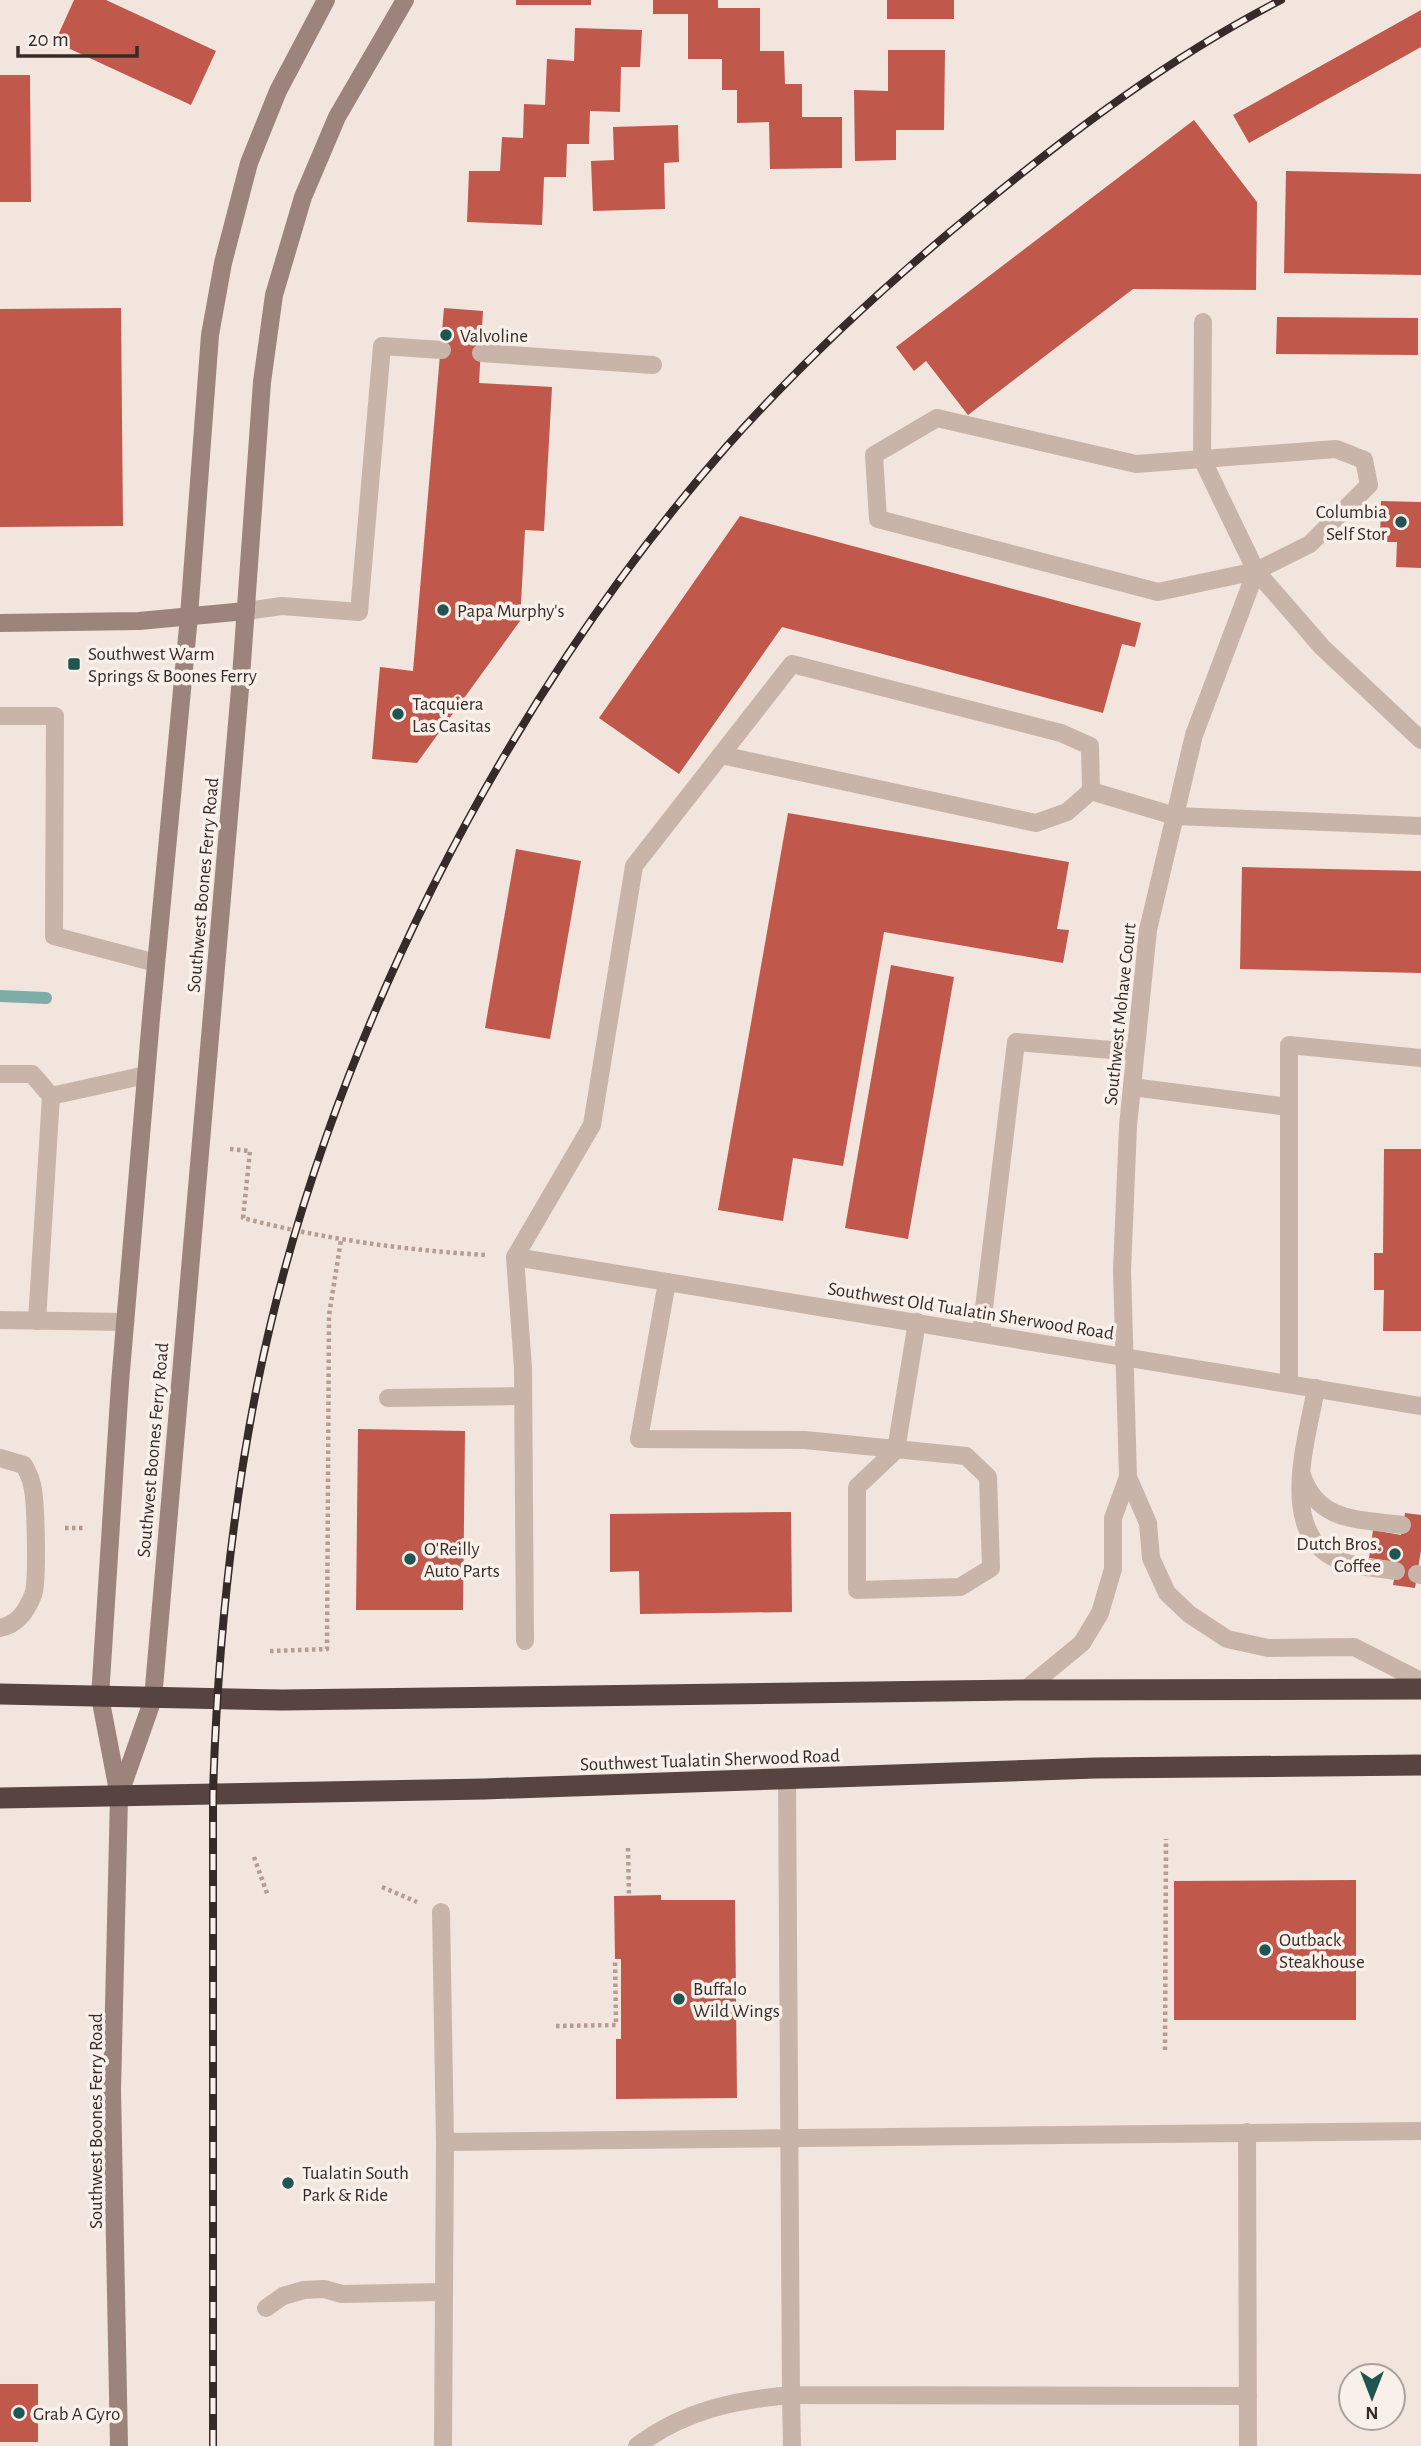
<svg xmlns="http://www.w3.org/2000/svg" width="1421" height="2446" font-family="'Alegreya Sans',sans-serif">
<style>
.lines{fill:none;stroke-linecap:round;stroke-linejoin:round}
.stream{stroke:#7eada8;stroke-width:12}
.building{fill:#c0584c}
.path{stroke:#b59d94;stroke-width:4.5;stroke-dasharray:3.5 3.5;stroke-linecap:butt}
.lane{stroke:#c9b4aa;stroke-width:18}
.street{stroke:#c9b4aa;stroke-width:18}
.secondary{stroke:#9c837b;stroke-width:18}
.highway{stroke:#574440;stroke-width:21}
.rail-casing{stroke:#362b29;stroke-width:8}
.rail{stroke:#f9f0ea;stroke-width:5;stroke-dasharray:16;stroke-linecap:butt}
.poi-dot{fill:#205652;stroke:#f9f0ea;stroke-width:2.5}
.labels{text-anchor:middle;stroke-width:7;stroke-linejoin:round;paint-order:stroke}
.poi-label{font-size:19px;fill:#362b29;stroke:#f9f0ea;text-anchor:start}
.street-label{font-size:19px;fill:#362b29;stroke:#f9f0ea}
</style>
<rect width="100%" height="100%" fill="#f1e5dd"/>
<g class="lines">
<polyline class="stream" points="0,996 46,998"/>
</g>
<g class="building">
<polygon points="74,0 106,0 216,51 191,105 55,42"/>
<rect x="516" y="0" width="75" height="5"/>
<polygon points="653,0 718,0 718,8 760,8 760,51 784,51 785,84 802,84 802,117 842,117 842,168 770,169 769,122 737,123 737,90 722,90 722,59 688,59 688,14 653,14"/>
<rect x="887" y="0" width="67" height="19"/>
<polygon points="1421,10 1421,47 1249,143 1233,115"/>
<polygon points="575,28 642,30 640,67 621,67 620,112 590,111 589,144 567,144 566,177 544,177 542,225 467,222 469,171 500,171 502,137 523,138 524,104 545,105 547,59 574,61"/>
<polygon points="888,50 945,50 944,130 896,130 896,160 855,161 854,90 888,91"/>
<polygon points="0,75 30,75 31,202 0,202"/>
<polygon points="1194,120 1257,202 1256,290 1133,289 968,415 926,361 914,371 896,347"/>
<polygon points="678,125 679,162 664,163 665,209 593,211 591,161 614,160 613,127"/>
<polygon points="1286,171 1421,174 1421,275 1284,273"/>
<polygon points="121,308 123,526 0,527 0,309"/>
<polygon points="444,308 483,311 479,383 552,387 544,531 525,530 520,621 417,763 372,759 380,667 413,671"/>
<polygon points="1277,317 1418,318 1418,355 1276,354"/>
<polygon points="1381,501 1421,502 1421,568 1396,567 1397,542 1380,542"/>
<polygon points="740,516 1141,623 1135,647 1122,644 1103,713 782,627 679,774 599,718"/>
<polygon points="788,813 1069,862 1057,929 1069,930 1063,963 884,932 843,1166 793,1158 783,1221 718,1210"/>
<polygon points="516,849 581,861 550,1039 485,1028"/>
<polygon points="1242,867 1421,871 1421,973 1240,969"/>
<polygon points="891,965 954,977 908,1239 845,1228"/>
<polygon points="1384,1149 1421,1149 1421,1331 1383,1331 1384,1290 1374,1290 1374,1253 1383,1253"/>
<polygon points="358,1429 465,1431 463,1610 356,1610"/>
<polygon points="791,1512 792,1612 640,1614 639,1571 610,1572 610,1514"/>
<polygon points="1405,1513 1421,1515 1421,1550 1415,1588 1393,1585 1397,1562 1369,1558 1373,1530 1401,1535"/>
<polygon points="1356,1880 1356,2020 1174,2020 1174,1881"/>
<polygon points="661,1895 661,1900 735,1900 737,2098 616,2099 616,2039 621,2039 621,1959 615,1959 614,1896"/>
<rect x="0" y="2384" width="38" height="58"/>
</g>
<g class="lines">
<g class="path">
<path d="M230 1149 250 1151 243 1218C323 1239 403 1250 486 1255"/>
<polyline points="65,1528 84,1528"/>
<polyline points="270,1651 327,1649 329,1315 341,1240"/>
<polyline points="628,1848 629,1896"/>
<polyline points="254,1857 268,1896"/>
<polyline points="382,1887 417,1902"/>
<polyline points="556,2026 616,2025 615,1959"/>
<polyline points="1165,2050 1166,1839"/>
</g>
<g class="lane">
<polyline points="1203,322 1202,459 1256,571 1322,647 1421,740"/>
<polyline points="481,353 653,365"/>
<polygon points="937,418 1136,464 1336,449 1364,460 1369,485 1310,544 1256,571 1158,592 878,519 874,455"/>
<polyline points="246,611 282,606 359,612 382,346 442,350"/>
<polyline points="0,716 55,716 54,936 156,963"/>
<polyline points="721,755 1036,823 1067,812 1091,791"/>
<polyline points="0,1074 32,1074 51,1096 37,1321"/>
<polyline points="1132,1087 1289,1107"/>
<polyline points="51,1096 146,1075"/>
<polyline points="667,1282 639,1439 805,1440 966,1456 988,1477 991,1568 960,1587 857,1590 857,1487 896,1450 917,1322"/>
<polyline points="981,1333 1016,1042 1135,1052"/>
<polyline points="1289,1384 1289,1045 1421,1058"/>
<path d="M1316 1388C1307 1442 1273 1541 1347 1563 1362 1568 1380 1568 1396 1571"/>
<polyline points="388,1398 523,1396"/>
<path d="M0 1458 24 1465C27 1471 31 1478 32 1485 36 1499 38 1583 33 1595 26 1612 18 1624 0 1628"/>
<path d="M1302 1475C1318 1523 1360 1519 1402 1525"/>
<polyline points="1417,1574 1421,1575"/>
<polyline points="525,1641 523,1368 515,1257 592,1125 634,866 792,664 1061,733 1090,746 1091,791 1175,816 1421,826"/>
<polyline points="787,1780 791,2395 1248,2396"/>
<polyline points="441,1912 445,2142 443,2446"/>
<polyline points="1247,2132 1248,2446"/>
<polyline points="445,2142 1421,2131"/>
<polyline points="266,2308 283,2296 304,2290 324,2289 342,2294 442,2292"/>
<path d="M637 2446C683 2411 734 2400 791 2395L792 2446"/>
</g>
<g class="street">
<polyline points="515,1257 1421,1406"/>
<polyline points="0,1320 125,1322"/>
<polyline points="1128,1477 1148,1523 1151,1558 1167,1593 1189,1614 1227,1639 1268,1648 1354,1647 1421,1681"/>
<polyline points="1025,1690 1082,1643 1100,1613 1113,1569 1113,1518 1128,1477 1122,1270 1128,1126 1148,930 1194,735 1256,571"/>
</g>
<g class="secondary">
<polyline points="0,623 139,621 246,611"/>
<polyline points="119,1796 153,1699 241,677 262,382 274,295 303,197 337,117 405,0"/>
<polyline points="119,2446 112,2090 119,1796 100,1697 120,1383 151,1018 189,616 210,335 223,263 249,163 278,91 326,0"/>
</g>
<g class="highway">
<polyline points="0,1694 282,1700 1025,1690 1421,1689"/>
<polyline points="0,1798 484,1789 1096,1768 1421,1765"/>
</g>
<g class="rail-casing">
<path id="rail" d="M213 2446V1794C217 1659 230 1524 256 1391 322 1056 502 702 727 446 802 362 886 284 974 212 1070 133 1170 57 1281 0"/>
</g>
<use href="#rail" class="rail"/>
</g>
<g class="poi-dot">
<circle cx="446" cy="335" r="7"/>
<circle cx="1401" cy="522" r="7"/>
<circle cx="443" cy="610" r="7"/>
<rect x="67" y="657" width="14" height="14" rx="3.5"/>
<circle cx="398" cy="714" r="7"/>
<circle cx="1395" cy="1554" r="7"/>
<circle cx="410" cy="1559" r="7"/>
<circle cx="1265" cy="1950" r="7"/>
<circle cx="679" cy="1999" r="7"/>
<circle cx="288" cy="2183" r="7"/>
<circle cx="19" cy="2413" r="7"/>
</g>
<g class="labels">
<g class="poi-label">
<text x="460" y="342">Valvoline</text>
<text x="1387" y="518" text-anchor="end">Columbia<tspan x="1387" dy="22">Self Stor</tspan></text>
<text x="457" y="617">Papa Murphy's</text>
<text x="88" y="660">Southwest Warm<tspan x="88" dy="22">Springs &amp; Boones Ferry</tspan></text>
<text x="412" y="710">Tacquiera<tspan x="412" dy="22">Las Casitas</tspan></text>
<text x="1381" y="1550" text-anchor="end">Dutch Bros.<tspan x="1381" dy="22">Coffee</tspan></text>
<text x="424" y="1555">O'Reilly<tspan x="424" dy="22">Auto Parts</tspan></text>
<text x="1279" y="1946">Outback<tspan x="1279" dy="22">Steakhouse</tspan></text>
<text x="693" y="1995">Buffalo<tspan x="693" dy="22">Wild Wings</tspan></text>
<text x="302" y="2179">Tualatin South<tspan x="302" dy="22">Park &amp; Ride</tspan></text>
<text x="33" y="2420">Grab A Gyro</text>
</g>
<g class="street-label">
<text transform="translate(202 885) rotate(-85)" y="7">Southwest Boones Ferry Road</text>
<text transform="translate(1119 1014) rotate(-84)" y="7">Southwest Mohave Court</text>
<text transform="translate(971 1310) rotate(9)" y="7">Southwest Old Tualatin Sherwood Road</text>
<text transform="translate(152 1450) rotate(-85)" y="7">Southwest Boones Ferry Road</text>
<text transform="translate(710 1759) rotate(-2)" y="7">Southwest Tualatin Sherwood Road</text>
<text transform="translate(95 2121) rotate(-90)" y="7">Southwest Boones Ferry Road</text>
</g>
</g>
<g transform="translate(1372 2397) rotate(180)"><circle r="33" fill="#f9f0ea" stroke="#aba19d" stroke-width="2"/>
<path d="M0-5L12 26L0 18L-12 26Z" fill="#205652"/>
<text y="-10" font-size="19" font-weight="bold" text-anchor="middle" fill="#362b29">N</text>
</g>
<path d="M18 46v10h119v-10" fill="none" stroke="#362b29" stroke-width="3.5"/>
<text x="28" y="46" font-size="21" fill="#362b29" stroke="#f9f0ea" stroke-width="5" paint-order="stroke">20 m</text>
</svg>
